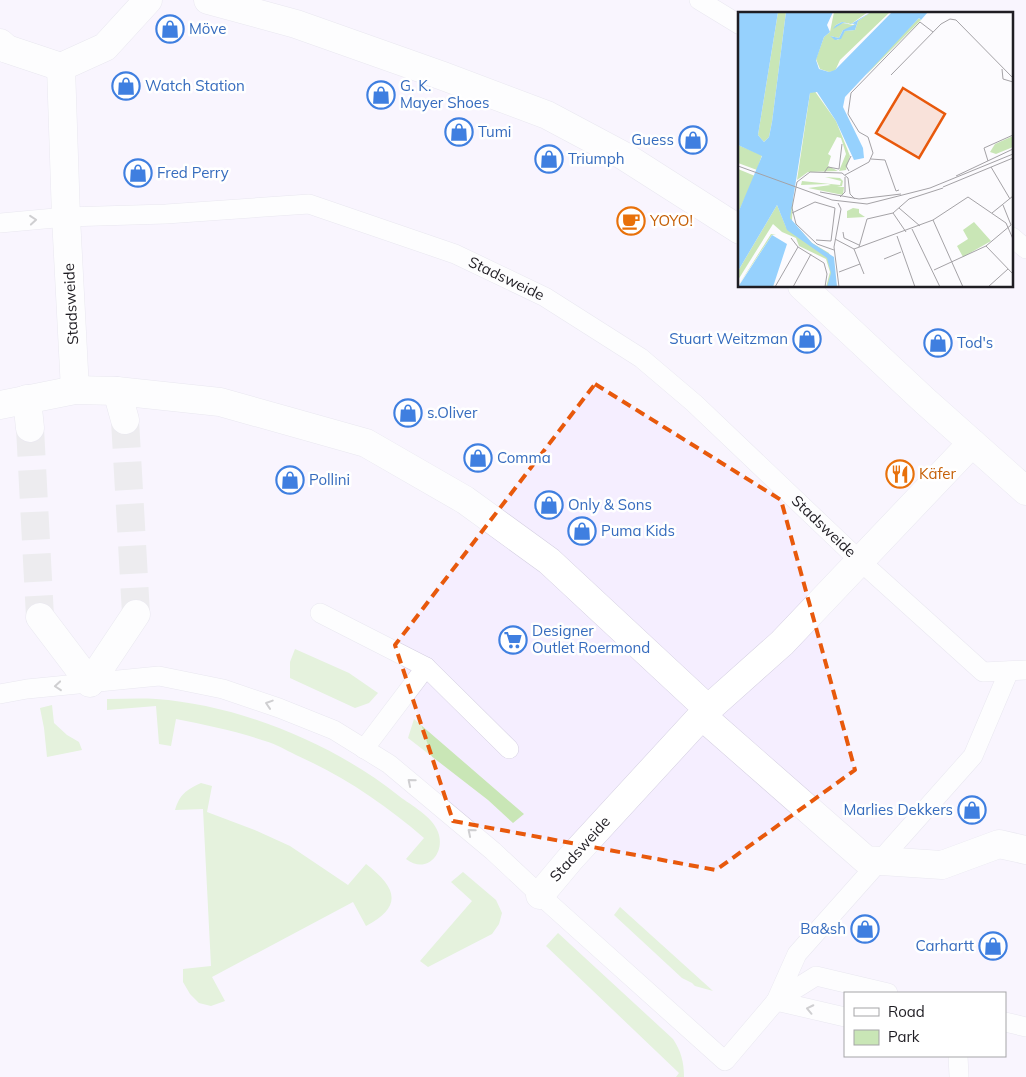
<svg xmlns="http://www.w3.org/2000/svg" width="1026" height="1077" font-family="Mulish,sans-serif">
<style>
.commercial{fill:#f5eeff;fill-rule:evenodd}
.green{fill:#c9e6b6}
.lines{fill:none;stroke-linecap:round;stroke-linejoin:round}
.street-tunnel{stroke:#dbdadd;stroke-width:28;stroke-dasharray:28 14;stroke-linecap:butt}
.lane-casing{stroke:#d4cfe1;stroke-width:20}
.street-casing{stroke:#d4cfe1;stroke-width:29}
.lane{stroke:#fff;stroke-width:19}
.street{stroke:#fff;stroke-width:28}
.oneway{stroke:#9a999c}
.marked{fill:none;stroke:#e8590c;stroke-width:4;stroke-dasharray:10 6;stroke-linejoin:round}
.labels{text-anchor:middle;stroke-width:5;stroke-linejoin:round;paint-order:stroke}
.shop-label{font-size:15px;fill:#366cbe;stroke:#fff;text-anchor:start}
.food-label{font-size:15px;fill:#c56008;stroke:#fff;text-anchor:start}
.street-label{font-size:15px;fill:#1f1d23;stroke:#fff}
.inset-road{fill:none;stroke:#a4a2a6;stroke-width:1}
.view{fill:#e8590c;fill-opacity:0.15;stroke:#e8590c;stroke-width:2.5}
.inset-edge{fill:none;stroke:#1f1d23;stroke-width:2.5}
</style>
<rect width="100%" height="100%" fill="#fcfbfe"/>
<path class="commercial" d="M0 0H1026V1077H0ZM740 14H1012V286H740ZM845 993H1005V1056H845Z"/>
<g class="green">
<polygon points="295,649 349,673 378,693 369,703 355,708 290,678 290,662"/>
<path d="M107 699C123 699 140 698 156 699 240 705 334 744 399 796 412 806 432 816 438 832 446 853 427 875 406 859L424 838C385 804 343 776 296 755 286 750 276 744 265 741 236 731 206 725 176 719L171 746 159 744 156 706 107 710Z"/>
<polygon points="52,705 54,723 67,735 79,742 82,750 47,757 44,728 40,708"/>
<polygon points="414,719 524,814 513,823 488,800 408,738"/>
<path d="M201 783 212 786 207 812 257 831 290 846 348 885 366 864C396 887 404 906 366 926L353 902 212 977 225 1001 211 1006 199 1003 190 994 183 982V969L211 966 203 809 175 810C180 794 186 790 201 783Z"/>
<polygon points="463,872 496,900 502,913 499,924 492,934 428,967 420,961 472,901 451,882"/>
<polygon points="620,907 713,991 695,986 692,983 682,978 614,915"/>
<path d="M558 933 673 1039C681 1051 684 1062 684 1077H676L679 1073 546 946Z"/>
</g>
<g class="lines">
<g class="street-tunnel">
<polyline points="125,420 136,614"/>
<polyline points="30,428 40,617"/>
</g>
<g class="lane-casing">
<g id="lane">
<polyline points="699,0 740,25"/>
<path id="s1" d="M0 223 66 217 166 214 309 204 455 254 545 297 641 358 694 403 859 560 983 672 1026 670"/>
<polyline points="1012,237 1026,249"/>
<polyline points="320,613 426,667 509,749"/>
<polyline points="0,694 27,689 159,676 223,689 279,708 334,730 389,764 493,851 540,895 725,1061 776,1001 797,954 973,756 1009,671"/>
<polyline points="364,749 426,667"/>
<polyline points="776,1001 816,976 888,993"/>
<polyline points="776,1001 845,1017"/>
<polyline points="1005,1022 1026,1027"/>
<polyline points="958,1056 959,1076"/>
</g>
</g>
<g class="street-casing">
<g id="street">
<polyline points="208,0 296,24 443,76 547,115 624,156 740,230"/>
<polyline points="0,43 7,49 61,67"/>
<polyline points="802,286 925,401 1026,491"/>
<polyline points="75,390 66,217 61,67 105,47 148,0"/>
<polyline points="117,391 125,420"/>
<polyline points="27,399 30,428"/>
<polyline points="0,405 75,390 117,391 220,402 366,443 465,500 549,561 708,709 571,858 540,895"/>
<polyline points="40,617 90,683 136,614"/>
<polyline points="708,709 782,643 972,443"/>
<polyline points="702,716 866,860 942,865 999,844 1026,850"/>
</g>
</g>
<use href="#lane" class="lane"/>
<use href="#street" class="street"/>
</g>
<defs><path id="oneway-chevron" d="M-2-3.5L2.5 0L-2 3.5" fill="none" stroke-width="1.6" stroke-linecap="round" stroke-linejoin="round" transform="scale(1.25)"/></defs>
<g class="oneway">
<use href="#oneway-chevron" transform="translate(33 220) rotate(-5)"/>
<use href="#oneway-chevron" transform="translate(58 686) rotate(175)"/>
<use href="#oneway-chevron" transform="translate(269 704) rotate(-162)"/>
<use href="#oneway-chevron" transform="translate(411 782) rotate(-140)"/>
<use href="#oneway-chevron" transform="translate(471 832) rotate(-140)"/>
<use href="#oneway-chevron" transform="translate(810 1009) rotate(-168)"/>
</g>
<path d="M0 0H1026V1077H0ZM595 384 781 500 855 770 716 870 453 821 395 645Z" fill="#fcfbfe" fill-opacity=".55" fill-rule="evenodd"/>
<path class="marked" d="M595 384 781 500 855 770 716 870 453 821 395 645Z"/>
<defs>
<g id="shop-ring" transform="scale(1.4375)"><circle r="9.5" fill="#fff" stroke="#3f7fe0" stroke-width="1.5"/><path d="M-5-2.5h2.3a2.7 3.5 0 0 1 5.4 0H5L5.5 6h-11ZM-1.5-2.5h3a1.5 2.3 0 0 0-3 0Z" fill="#3f7fe0"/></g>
<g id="cafe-ring" transform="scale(1.4375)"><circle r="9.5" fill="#fff" stroke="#e8710a" stroke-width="1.5"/><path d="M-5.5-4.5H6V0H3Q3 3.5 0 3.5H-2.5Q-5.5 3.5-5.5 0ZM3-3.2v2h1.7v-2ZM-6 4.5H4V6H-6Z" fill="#e8710a"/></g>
<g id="restaurant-ring" transform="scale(1.4375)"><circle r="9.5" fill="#fff" stroke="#e8710a" stroke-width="1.5"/><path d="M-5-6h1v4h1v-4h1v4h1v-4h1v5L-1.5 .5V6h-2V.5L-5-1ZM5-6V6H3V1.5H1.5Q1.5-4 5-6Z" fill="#e8710a"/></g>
<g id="supermarket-ring" transform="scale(1.4375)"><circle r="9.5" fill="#fff" stroke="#3f7fe0" stroke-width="1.5"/><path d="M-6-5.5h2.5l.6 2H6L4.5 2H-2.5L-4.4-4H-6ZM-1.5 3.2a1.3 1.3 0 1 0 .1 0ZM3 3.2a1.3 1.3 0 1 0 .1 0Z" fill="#3f7fe0"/></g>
</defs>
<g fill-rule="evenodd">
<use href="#shop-ring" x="170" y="29"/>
<use href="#shop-ring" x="126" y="86"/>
<use href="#shop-ring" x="381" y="95"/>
<use href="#shop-ring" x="459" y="132"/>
<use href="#shop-ring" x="693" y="140"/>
<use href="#shop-ring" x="549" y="159"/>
<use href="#shop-ring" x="138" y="173"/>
<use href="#cafe-ring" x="631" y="221"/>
<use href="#shop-ring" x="807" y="339"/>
<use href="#shop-ring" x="938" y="343"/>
<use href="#shop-ring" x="408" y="413"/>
<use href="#shop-ring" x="478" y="458"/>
<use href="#restaurant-ring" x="900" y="474"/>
<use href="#shop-ring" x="290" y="480"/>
<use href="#shop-ring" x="549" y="505"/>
<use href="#shop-ring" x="582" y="531"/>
<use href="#supermarket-ring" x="513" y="640"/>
<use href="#shop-ring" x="972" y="810"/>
<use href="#shop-ring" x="865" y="929"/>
<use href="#shop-ring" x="993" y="946"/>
</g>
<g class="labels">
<g class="shop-label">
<text x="189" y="34">Möve</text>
<text x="145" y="91">Watch Station</text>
<text x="400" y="91">G. K.<tspan x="400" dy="17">Mayer Shoes</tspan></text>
<text x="478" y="137">Tumi</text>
<text x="674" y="145" text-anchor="end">Guess</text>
<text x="568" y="164">Triumph</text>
<text x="157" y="178">Fred Perry</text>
<text x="788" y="344" text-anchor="end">Stuart Weitzman</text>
<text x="957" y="348">Tod's</text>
<text x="427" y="418">s.Oliver</text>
<text x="497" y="463">Comma</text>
<text x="309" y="485">Pollini</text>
<text x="568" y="510">Only &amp; Sons</text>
<text x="601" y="536">Puma Kids</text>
<text x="532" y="636">Designer<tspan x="532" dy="17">Outlet Roermond</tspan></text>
<text x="953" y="815" text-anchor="end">Marlies Dekkers</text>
<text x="846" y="934" text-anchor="end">Ba&amp;sh</text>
<text x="974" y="951" text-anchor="end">Carhartt</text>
</g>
<g class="food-label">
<text x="650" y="226">YOYO!</text>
<text x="919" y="479">Käfer</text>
</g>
<g class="street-label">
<text dy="5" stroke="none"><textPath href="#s1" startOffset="521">Stadsweide</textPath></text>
<text transform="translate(71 304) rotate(-93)" y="5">Stadsweide</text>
<text dy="5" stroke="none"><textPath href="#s1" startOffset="926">Stadsweide</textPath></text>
<text transform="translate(580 849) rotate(-48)" y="5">Stadsweide</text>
</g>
</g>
<g transform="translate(738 12)">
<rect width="275" height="275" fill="#fcfbfe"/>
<path d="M40 0H48L34 110 31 125 26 130 20 123ZM96 0H130L113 12 104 10 98 13 97 14 105 11 115 13 118 11 116 16 105 18 101 26 92 24 100 28 107 19 117 18 120 9 133 0H152L102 48 97 59 91 60 82 57 78 47 86 25 92 20ZM181 6 183 8 128 63 138 50ZM76 78 98 109 112 144 108 158 101 159 108 142 103 126 99 125 90 142 93 144 90 154 100 159 70 160 59 168 72 81ZM275 124V135L258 142 252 140 257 132ZM0 133 24 143 19 158 0 151ZM0 157 17 164 0 201ZM87 165 102 166 105 169 104 174 99 175H106L105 183 70 176 93 173 90 172 63 173 64 169 102 173 103 169ZM55 183 54 209 74 231 91 241 99 275H88L92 260 88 247 61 234 58 226 44 220 35 212 0 268V259L39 193 48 215ZM115 196 121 197V201L127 205 109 206V199ZM236 210 253 229 225 245 219 234 230 227 225 218ZM33 222 38 223H34L0 274Z" fill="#c9e6b6"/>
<path d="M0 0H40L20 123 26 130 31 125 34 110 48 0H95L89 13 92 20 86 25 78 48 81 57 91 60 97 58 154 0H190L183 8 181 6 107 85 105 95 125 136 126 146 116 148 98 109 79 80 72 81 52 206 74 231 96 245 99 275H89L93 261 89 246 49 218 39 193 0 259V201L24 144 0 133ZM133 0 120 9 117 18 107 19 103 27 97 28 92 24 101 26 105 18 118 12 105 11 95 17 98 13 104 10 113 12ZM34 223 49 232 35 275H0Z" fill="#96d1fd"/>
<path class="inset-road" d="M264 57 265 67 275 70M153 63 203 12 212 7 218 8 275 66M133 147 147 148 158 179 161 178M250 149 246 136 275 123M0 154 94 188 129 192 192 176 275 142M253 155 272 187M111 159 108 154 113 144M86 161 90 155 101 157 104 132M107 163 131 150 135 141 130 125 121 120 110 102 113 81 182 10 195 20M218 164 275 137M205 175 275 146M82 180 121 187 163 182M102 185 107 180V165M100 191 103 197 96 235 101 275M161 196 182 214M54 201 77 190 97 196 93 229 78 228M155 201 168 220M254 201 275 184M195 208 225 275M174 217 202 275M105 220 106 226 121 233M159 224 177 275M53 226 60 235 86 251 89 262 87 275M97 227 116 237M248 234 275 262M121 235 129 207 155 201 171 187 205 176M116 237 195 208 230 185 268 211 275 227M116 237 126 262M96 238 79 232 58 212 54 196 59 170 72 160 104 161 110 166 112 182 117 187M146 247 163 240M196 258 248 234 273 213 265 193M101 260 122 252M37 275 60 235M55 275 73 242M250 275 270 257"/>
<path class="view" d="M165 76 207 102 181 146 138 121Z"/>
<rect width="275" height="275" class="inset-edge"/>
</g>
<rect x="844" y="992" width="162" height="65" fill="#ffffff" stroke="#a5a5a7"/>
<rect x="854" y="1008" width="25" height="8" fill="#ffffff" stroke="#a5a5a7"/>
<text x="888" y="1017" font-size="15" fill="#1f1d23">Road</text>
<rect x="854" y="1030" width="25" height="15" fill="#c9e6b6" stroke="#a5a5a7"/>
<text x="888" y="1042" font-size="15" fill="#1f1d23">Park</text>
</svg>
